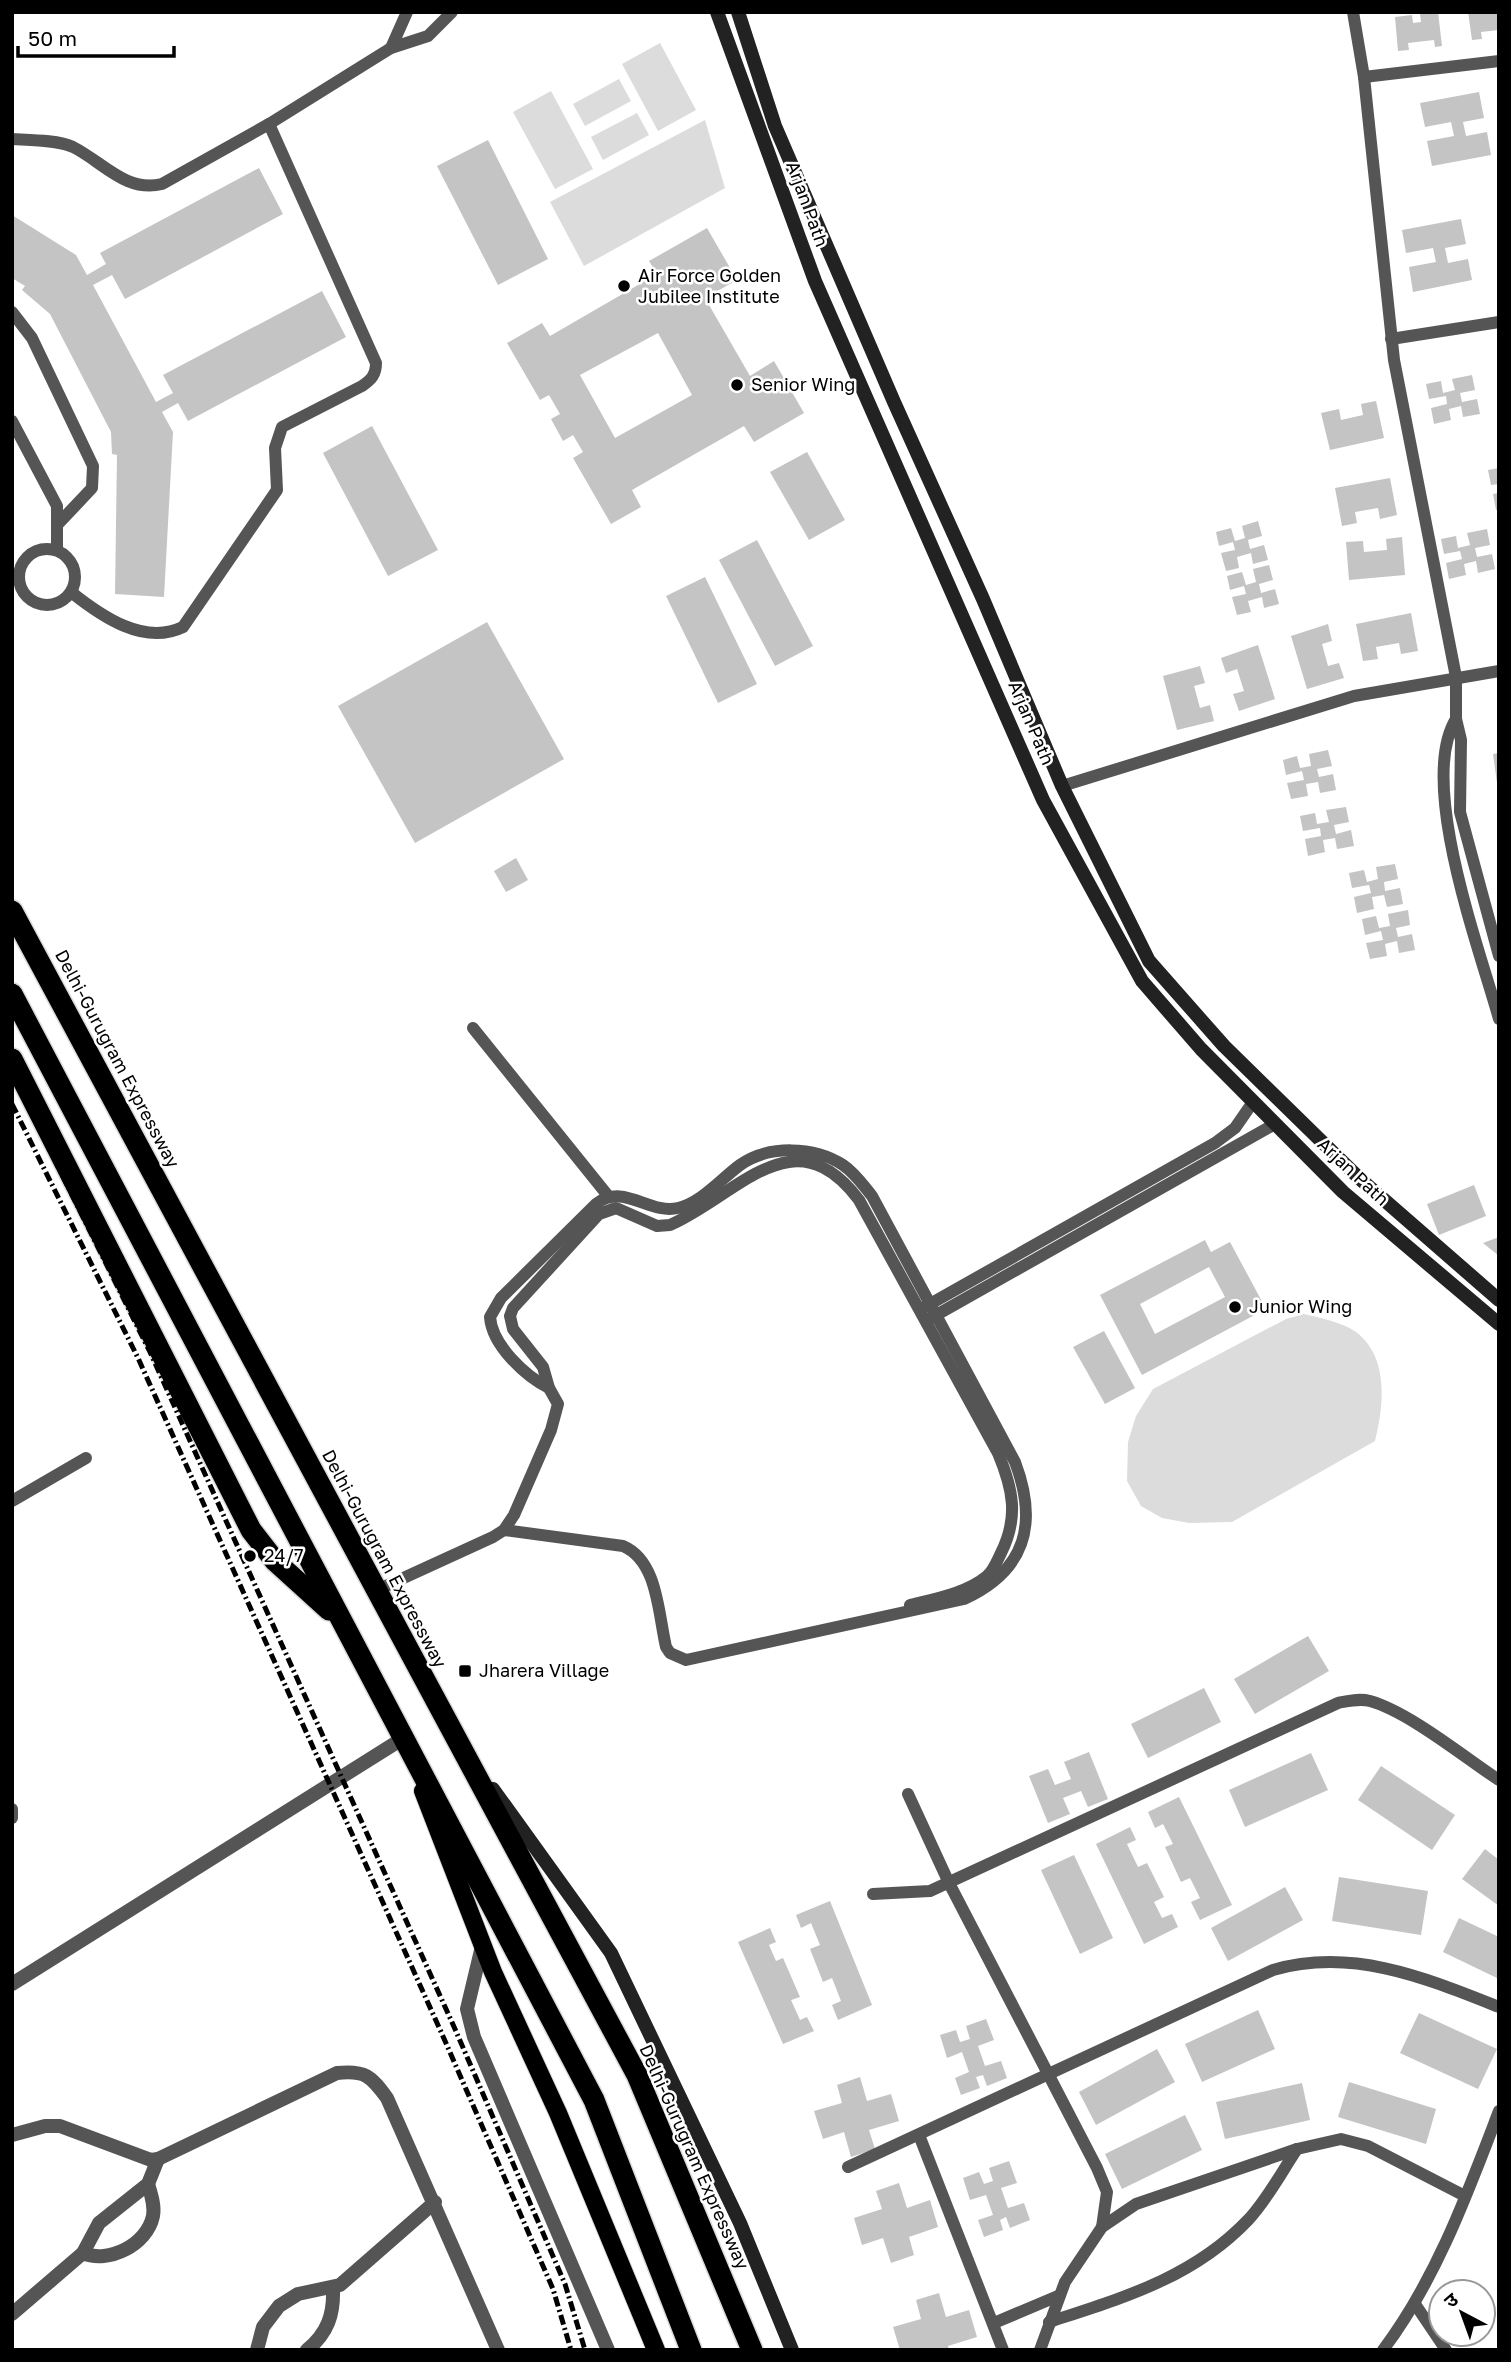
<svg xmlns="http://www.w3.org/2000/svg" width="1511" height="2362" font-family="'Golos Text','Noto Sans Devanagari',sans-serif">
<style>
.green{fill:#dcdcdc}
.building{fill:#c4c4c4;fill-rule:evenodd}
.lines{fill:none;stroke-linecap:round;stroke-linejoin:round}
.primary-casing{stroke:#dbdbdb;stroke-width:20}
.motorway-casing{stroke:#dbdbdb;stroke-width:24}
.service{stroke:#555;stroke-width:12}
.minor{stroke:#555;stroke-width:14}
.tertiary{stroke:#555;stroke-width:14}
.secondary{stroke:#222;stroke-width:14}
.primary{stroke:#000;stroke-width:18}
.motorway{stroke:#000;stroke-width:21}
.rail{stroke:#000;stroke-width:5;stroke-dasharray:10 3.5 2 3.5;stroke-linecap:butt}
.poi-dot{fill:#000;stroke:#fff;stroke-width:2.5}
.labels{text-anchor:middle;stroke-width:5;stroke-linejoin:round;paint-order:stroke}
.street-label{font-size:18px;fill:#000;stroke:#fff}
.poi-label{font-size:18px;fill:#000;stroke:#fff;text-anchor:start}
</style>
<rect width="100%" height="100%" fill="#fff"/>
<g class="green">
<polygon points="660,43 696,110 658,131 622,64"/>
<polygon points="619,79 631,101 585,126 573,104"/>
<polygon points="551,91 593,169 555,189 513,112"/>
<polygon points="637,113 649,135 603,160 591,137"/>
<polygon points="705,120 725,188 584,266 550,202"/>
<path d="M1304 1314C1320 1318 1342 1322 1356 1332 1389 1357 1384 1405 1375 1441L1232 1522 1189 1523 1162 1518 1141 1506 1127 1481 1128 1442 1136 1416 1153 1389 1286 1319Z"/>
</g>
<g class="building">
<polygon points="1438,12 1442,46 1435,47 1434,40 1408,43 1409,50 1398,51 1395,17 1412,15 1413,23 1421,22 1420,14"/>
<polygon points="1468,12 1499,12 1499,30 1481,32 1482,39 1472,40"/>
<polygon points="1479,92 1484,118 1463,122 1466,136 1487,132 1491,155 1432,166 1427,141 1454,136 1451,122 1425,127 1420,103"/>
<polygon points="488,140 548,259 498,285 437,166"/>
<polygon points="259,168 283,214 125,299 112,275 93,285 156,402 173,393 163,375 322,291 346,337 188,421 178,403 162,412 173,432 164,597 115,594 117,455 112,454 111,432 50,314 22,290 25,286 12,278 12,215 76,255 87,275 106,264 100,253"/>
<polygon points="1461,219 1466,244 1445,248 1448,263 1468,259 1472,280 1413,292 1409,267 1436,262 1433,248 1406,253 1402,230"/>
<path d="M707 228 737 280 705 298 750 376 774 361 804 413 754 442 744 426 632 490 641 507 611 524 573 458 583 452 573 435 563 441 551 419 560 414 549 395 540 400 507 343 542 323 550 336 657 274 649 261ZM658 333 692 395 615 438 580 375Z"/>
<polygon points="1472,375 1475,390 1460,393 1462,402 1477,399 1480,414 1463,417 1461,406 1449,409 1451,420 1434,424 1431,408 1447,404 1446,396 1429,399 1426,384 1441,381 1443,393 1455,390 1452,379"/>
<polygon points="1376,401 1384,438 1330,450 1321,413 1339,409 1341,420 1363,415 1361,404"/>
<polygon points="372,426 438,550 388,576 323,453"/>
<polygon points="807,452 845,520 809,540 770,472"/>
<polygon points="1499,468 1499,484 1491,485 1488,470"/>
<polygon points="1390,478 1397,515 1380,519 1378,508 1355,512 1357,523 1342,526 1335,488"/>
<polygon points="1499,493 1499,509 1496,510 1493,494"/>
<polygon points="1258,521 1262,536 1248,540 1250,549 1264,545 1268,560 1253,564 1251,553 1237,557 1239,568 1226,571 1221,553 1235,550 1233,542 1219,546 1216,532 1231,528 1235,541 1245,538 1242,526"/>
<polygon points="1487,529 1490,545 1475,548 1477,557 1492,554 1495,569 1478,573 1476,561 1464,564 1466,575 1449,579 1446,563 1462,559 1460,551 1444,554 1441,539 1456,536 1458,548 1470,545 1467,533"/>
<polygon points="1402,537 1405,575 1349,580 1346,542 1363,541 1364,552 1387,550 1386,539"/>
<polygon points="757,540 813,646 775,666 719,560"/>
<polygon points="1269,565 1273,580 1259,584 1261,593 1275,589 1279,604 1264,608 1262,597 1248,601 1251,612 1237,615 1232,597 1246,594 1244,586 1230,590 1227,576 1242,572 1246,585 1256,582 1253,569"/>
<polygon points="705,577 757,684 718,703 666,596"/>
<polygon points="1411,613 1418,651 1401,654 1399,643 1376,647 1378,659 1363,661 1356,624"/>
<polygon points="487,622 564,759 415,843 338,706"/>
<polygon points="1328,624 1332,641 1322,644 1328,666 1339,663 1344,678 1307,689 1291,636"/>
<polygon points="1258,645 1275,699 1239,711 1233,694 1244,691 1237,669 1226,673 1221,658"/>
<polygon points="1200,666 1205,683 1194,686 1200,708 1210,705 1214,721 1177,730 1163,676"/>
<polygon points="1328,750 1332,766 1317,769 1319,777 1333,774 1336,790 1320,793 1318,782 1306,784 1308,796 1291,799 1287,783 1304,780 1302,771 1286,775 1283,760 1297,756 1300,768 1311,766 1309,754"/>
<polygon points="1499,753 1499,783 1497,783 1493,754"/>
<polygon points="1346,807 1349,822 1334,825 1336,834 1351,830 1354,846 1337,849 1335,838 1323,840 1325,852 1308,856 1305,839 1321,836 1320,828 1303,831 1300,816 1315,813 1317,824 1329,822 1326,810"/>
<polygon points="516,858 528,880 506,892 494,871"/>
<polygon points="1395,864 1398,879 1384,882 1385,891 1400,888 1403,904 1387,907 1384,895 1372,897 1374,909 1357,913 1354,897 1371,893 1369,885 1352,888 1349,873 1364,870 1367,882 1378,879 1376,867"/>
<polygon points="1408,910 1410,925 1396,928 1398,937 1412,934 1415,950 1399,953 1397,941 1385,944 1387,956 1370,959 1366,943 1383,940 1381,931 1365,935 1362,919 1376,916 1379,928 1390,926 1388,914"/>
<polygon points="1474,1185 1486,1216 1439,1235 1427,1204"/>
<polygon points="1499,1237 1499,1256 1483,1243"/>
<path d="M1205 1240 1211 1252 1230 1242 1266 1309 1142 1375 1100 1295ZM1209 1267 1225 1297 1155 1334 1140 1304Z"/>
<polygon points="1104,1331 1135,1388 1105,1404 1073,1347"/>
<polygon points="1308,1636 1329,1671 1255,1714 1234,1679"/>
<polygon points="1204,1688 1221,1722 1148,1758 1131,1724"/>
<polygon points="1089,1752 1108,1799 1088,1807 1081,1791 1063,1798 1070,1814 1048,1823 1029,1776 1048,1769 1055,1785 1071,1779 1064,1762"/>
<polygon points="1311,1753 1328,1790 1245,1827 1229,1790"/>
<polygon points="1381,1766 1455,1815 1432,1850 1358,1800"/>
<polygon points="1179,1797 1232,1905 1200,1920 1191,1902 1200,1898 1190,1878 1181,1882 1165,1847 1173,1844 1163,1824 1155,1828 1148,1812"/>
<polygon points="1130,1827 1136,1840 1127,1844 1138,1867 1147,1863 1164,1897 1154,1902 1162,1918 1172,1914 1178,1927 1144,1944 1096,1844"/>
<polygon points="1485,1849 1499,1860 1499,1906 1462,1879"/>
<polygon points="1074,1855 1113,1938 1080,1954 1041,1870"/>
<polygon points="1339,1877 1428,1891 1421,1935 1332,1921"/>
<polygon points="1285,1887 1303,1920 1228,1961 1211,1928"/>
<polygon points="830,1901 872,2005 838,2020 832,2005 841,2001 832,1978 823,1982 810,1949 820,1945 811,1923 801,1928 796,1915"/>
<polygon points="1459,1918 1499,1937 1499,1979 1443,1952"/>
<polygon points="770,1928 776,1942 769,1945 776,1961 783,1958 800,1997 791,2000 800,2020 807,2017 814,2031 783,2044 738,1942"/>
<polygon points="1258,2010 1275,2049 1202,2082 1185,2044"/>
<polygon points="1419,2013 1497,2049 1478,2089 1400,2053"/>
<polygon points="986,2019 994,2040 978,2046 985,2066 1001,2061 1007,2078 987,2086 983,2075 976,2077 980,2088 961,2095 955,2078 969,2072 962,2052 947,2058 940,2035 956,2030 960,2042 970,2039 966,2026"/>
<polygon points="1157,2049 1175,2082 1096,2125 1079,2092"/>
<polygon points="860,2077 867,2101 891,2094 899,2121 869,2130 875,2149 851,2157 844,2132 823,2139 814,2111 842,2103 837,2085"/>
<polygon points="1349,2082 1436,2109 1426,2144 1338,2117"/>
<polygon points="1302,2083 1310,2120 1225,2139 1216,2102"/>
<polygon points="1185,2115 1202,2150 1122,2189 1105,2154"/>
<polygon points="1009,2161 1017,2183 1001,2188 1008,2208 1024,2203 1030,2220 1010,2228 1006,2217 1000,2220 1003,2230 984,2237 978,2220 993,2215 986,2195 970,2200 963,2178 979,2172 984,2184 993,2181 989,2168"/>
<polygon points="899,2183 907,2208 930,2200 938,2227 909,2237 914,2255 891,2263 883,2238 862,2245 854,2218 882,2209 876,2191"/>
<polygon points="939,2293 946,2317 969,2310 977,2337 948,2346 949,2350 900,2350 893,2327 921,2319 916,2300"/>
</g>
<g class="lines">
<g class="primary-casing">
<polyline id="primary" points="423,1791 493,1972 558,2113 656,2350"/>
</g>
<g class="motorway-casing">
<g id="motorway">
<polyline points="12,911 637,2075 752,2350"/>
<polyline points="12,994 594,2100 691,2350"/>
<polyline points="12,1059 251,1530 275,1561 329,1610"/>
</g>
</g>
<g class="service">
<polyline points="1353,12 1364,77 1394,360 1456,677 1456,719 1461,740 1460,812 1499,956"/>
<polyline points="391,48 407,12"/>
<polyline points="1364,77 1499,61"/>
<path d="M12 139C29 140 58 140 73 147 103 162 126 193 162 184L269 124 391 48 428 36 452 12"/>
<polyline points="12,312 32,338 93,466 92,488 59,523"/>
<polyline points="1391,339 1499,322"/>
<polyline points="12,421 57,506 57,549"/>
<circle cx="47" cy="577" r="28"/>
<path d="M71 592C101 616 144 646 183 627L277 490 275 448 282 427 362 386C371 380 376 375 376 363L269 124"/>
<path d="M1456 719C1417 782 1480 950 1499 1019"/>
<polyline points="1062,786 1354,696 1499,671"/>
<polyline points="473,1028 609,1197"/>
<polyline points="923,1308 1215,1143 1235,1128 1253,1102"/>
<polyline points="931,1318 1275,1124"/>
<polyline points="12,1501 86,1458"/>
<path d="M504 1530 623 1546C658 1561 658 1613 666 1647L670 1653 686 1660 964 1599C1027 1570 1038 1523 1015 1462L872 1196C863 1185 855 1173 843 1165 814 1146 768 1145 740 1165 721 1179 701 1203 678 1208 649 1215 624 1182 596 1204L501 1298 490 1317C492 1345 525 1376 549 1388"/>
<path d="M375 1591 493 1537 504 1530 514 1515 551 1430 558 1404 549 1388 543 1367 513 1329 510 1316 513 1308 599 1214 616 1208 657 1226 670 1225C737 1196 794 1113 859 1200L998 1453C1013 1489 1019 1517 1001 1553 997 1561 994 1570 987 1576 967 1593 934 1599 910 1605"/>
<polyline points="908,1794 949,1883 1097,2168 1107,2192 1102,2227"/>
<polyline points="12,1809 12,1818"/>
<path d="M873 1894 930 1891 1338 1703C1349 1701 1359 1698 1370 1701 1409 1712 1464 1757 1499 1780"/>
<polyline points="919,2135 1003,2350"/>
<path d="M848 2167 1273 1970C1352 1947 1426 1978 1499 2007"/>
<polyline points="1415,2304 1446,2350"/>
<path d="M1049 2322C1122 2298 1193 2278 1248 2220 1267 2200 1281 2173 1297 2149"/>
<polyline points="994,2323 1058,2296"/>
<polyline points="1040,2350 1065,2282 1102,2227 1136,2204 1297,2149 1341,2139 1368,2146 1465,2196"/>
<path d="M1383 2350C1436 2280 1468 2192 1499 2111"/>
</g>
<g class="minor">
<polyline points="12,1984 402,1739"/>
<path d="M12 2135 45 2126H60L151 2160 158 2159 337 2073C365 2070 371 2076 387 2098L498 2350"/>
<path d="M83 2253C108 2264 147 2245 153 2216 155 2206 151 2194 148 2184"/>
<polyline points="12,2314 83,2253 99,2223 148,2184 158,2159"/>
<polyline points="257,2350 263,2327 279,2306 298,2294 340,2285 435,2202"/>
<path d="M307 2350C328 2333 334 2314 333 2288"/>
</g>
<polyline class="tertiary" points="482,1946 467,2009 474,2037 608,2350"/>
<g class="secondary">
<polyline points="717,12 815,281 1043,800 1142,981 1201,1049 1343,1192 1499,1324"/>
<polyline points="738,12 775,126 894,402 983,599 1062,786 1149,961 1224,1046 1359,1178 1499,1300"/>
<polyline points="493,1789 611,1953 740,2223 792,2350"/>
</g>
<use href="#primary" class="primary"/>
<use href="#motorway" class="motorway"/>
<g class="rail">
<polyline points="12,1074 150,1352 455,2029 565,2284 585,2350"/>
<polyline points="12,1104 138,1358 442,2034 553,2289 571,2350"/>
</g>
</g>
<g class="poi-dot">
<circle cx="624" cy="286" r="7"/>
<circle cx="737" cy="385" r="7"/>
<circle cx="1235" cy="1307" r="7"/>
<circle cx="250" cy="1556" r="7"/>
<rect x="458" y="1664" width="14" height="14" rx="3.5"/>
</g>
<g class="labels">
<g class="street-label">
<text transform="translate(807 204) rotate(70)" y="6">Arjan Path</text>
<text transform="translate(1031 723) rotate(67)" y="6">Arjan Path</text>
<text transform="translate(117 1059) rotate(62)" y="6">Delhi-Gurugram Expressway</text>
<text transform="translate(1353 1172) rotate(43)" y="6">Arjan Path</text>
<text transform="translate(384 1559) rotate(62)" y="6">Delhi-Gurugram Expressway</text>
<text transform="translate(694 2157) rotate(66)" y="6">Delhi-Gurugram Expressway</text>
</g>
<g class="poi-label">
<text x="638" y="282">Air Force Golden<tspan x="638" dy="21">Jubilee Institute</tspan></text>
<text x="751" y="391">Senior Wing</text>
<text x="1249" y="1313">Junior Wing</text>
<text x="264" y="1562">24/7</text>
<text x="479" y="1677">Jharera Village</text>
</g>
</g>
<rect width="1511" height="2362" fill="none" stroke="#000000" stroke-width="28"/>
<g transform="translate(1462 2313) rotate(319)"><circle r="33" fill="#ffffff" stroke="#999999" stroke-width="2"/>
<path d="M0-5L12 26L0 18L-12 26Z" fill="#000000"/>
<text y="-10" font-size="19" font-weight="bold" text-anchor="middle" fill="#000000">उ</text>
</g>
<path d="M18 46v10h156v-10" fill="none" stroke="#000000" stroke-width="3.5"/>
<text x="28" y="46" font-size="21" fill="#000000" stroke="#ffffff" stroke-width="5" paint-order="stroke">50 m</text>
</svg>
